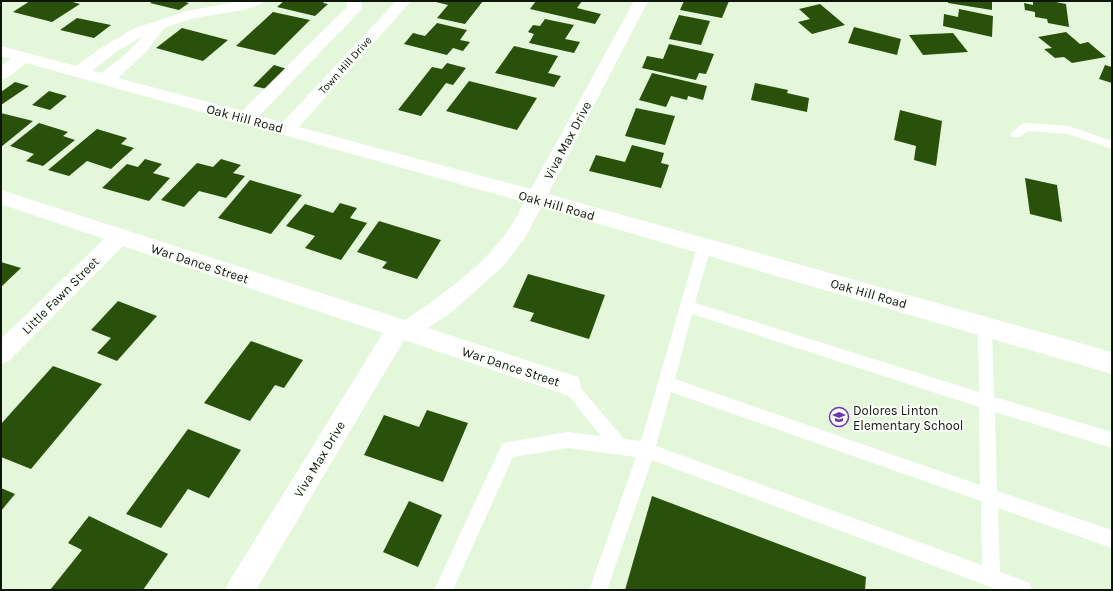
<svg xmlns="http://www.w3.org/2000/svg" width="1113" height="591" font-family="Karla,sans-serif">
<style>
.building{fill:#29510c}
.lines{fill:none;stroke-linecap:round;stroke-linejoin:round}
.service{fill:#fff;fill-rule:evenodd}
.minor{fill:#fff;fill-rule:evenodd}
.labels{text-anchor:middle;stroke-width:4;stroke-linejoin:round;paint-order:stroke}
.far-street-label{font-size:11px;fill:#0e150b;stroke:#fbfef9}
.street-label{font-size:13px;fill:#0e150b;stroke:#fbfef9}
.poi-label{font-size:13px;fill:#0e150b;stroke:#fbfef9;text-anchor:start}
</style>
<rect width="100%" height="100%" fill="#e4f7db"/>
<g class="building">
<polygon points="30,1 69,1 80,4 52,22 13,12"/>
<polygon points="153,1 181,1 189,3 179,10 150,3"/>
<polygon points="284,1 325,1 323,3 328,4 315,16 277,7"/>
<polygon points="432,1 483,1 465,24 437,18 448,5"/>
<polygon points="536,1 582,1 577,8 601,14 595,24 530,9"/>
<polygon points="684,1 729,1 722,18 680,10"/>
<polygon points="948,1 992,1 992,10 948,3"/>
<polygon points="1033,1 1051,1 1066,4 1069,27 1048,23 1047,19 1035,17 1035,12 1025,10 1024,3 1033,5"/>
<polygon points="820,4 845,25 812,34 798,22 810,19 799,9"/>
<polygon points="959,9 993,16 992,37 943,26 944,14 958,17"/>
<polygon points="273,12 310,20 275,55 236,46"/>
<polygon points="679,15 710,21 701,45 669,39"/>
<polygon points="77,18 111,25 94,38 60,30"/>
<polygon points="545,19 574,25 565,39 580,42 574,53 529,43 534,34 528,32 533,25 540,26"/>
<polygon points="437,23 467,30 460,40 470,42 463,51 453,48 447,55 404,44 413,33 425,36"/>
<polygon points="854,27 901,39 897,55 848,43"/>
<polygon points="182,28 228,40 203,61 156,48"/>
<polygon points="1066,32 1080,44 1088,42 1106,57 1072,63 1064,57 1055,58 1044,49 1052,48 1038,37"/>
<polygon points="953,33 968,52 923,55 909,35"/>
<polygon points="669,44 714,54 706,74 699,73 696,80 642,68 647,56 663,59"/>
<polygon points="514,46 558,56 548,73 561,76 554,87 495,73"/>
<polygon points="447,63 466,68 453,85 446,83 421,116 398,110 432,67 442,69"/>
<polygon points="274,65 287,69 267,89 253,86"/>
<polygon points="1105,65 1112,67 1112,83 1099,79"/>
<polygon points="652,73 707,86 703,100 688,96 687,100 671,96 666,107 639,100"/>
<polygon points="469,81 537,98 517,130 446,111"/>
<polygon points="15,82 29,86 1,105 1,92"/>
<polygon points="755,83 788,90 787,93 809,98 807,112 751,100"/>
<polygon points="49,91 67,96 50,110 32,105"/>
<polygon points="636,108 675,116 665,145 625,136"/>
<polygon points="900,110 942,121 936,166 914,160 916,146 894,140"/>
<polygon points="1,113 33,121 1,147"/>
<polygon points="39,123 68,132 63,136 75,140 43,166 26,161 34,154 10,146"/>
<polygon points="97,129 127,138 121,144 134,148 111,169 87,161 69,176 48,170"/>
<polygon points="632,145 664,153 661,163 669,165 661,188 589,171 596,155 625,162"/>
<polygon points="145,159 162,164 153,173 170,178 149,201 102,188 127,164 138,167"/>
<polygon points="221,159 241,165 233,173 245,176 226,198 199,191 184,207 161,200 197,163 213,167"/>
<polygon points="1025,178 1057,185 1062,222 1030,214"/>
<polygon points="250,180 302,195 271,234 218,218"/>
<polygon points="340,203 357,208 350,218 367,223 341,260 305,248 315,236 286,226 305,204 333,213"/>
<polygon points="379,221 441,240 417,279 382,268 387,262 357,252"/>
<polygon points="1,262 21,268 1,287"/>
<polygon points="528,274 605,295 589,339 530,321 534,313 513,307"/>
<polygon points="118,301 157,316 117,361 97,353 111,338 91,330"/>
<polygon points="251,341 303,360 284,388 275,385 250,421 204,403"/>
<polygon points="53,366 102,384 31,469 1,457 1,424"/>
<polygon points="427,410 468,423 443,482 364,455 384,415 419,427"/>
<polygon points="188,429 241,450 209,498 188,489 161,528 126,514"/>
<polygon points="1,488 15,494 1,511"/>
<polygon points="652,496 866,577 865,590 625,590"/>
<polygon points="409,501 442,515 418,567 383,552"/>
<polygon points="89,516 168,554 143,590 50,590 82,550 68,543"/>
</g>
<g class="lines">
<g class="service">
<polygon points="1026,123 1069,126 1112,141 1112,149 1068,134 1028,131 1020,137 1012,137 1010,134 1022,124"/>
<path d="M704 242 709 243 711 247 695 303 979 392 978 327 980 323 985 321 990 323 992 327 994 397 1112 432V448L995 412 997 491 1112 530V548L998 508 1000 572 1030 583 1032 590H998L652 460 607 590H589L636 457 568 448 513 457 453 590H434L502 444 508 442 568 432 601 436 564 390 561 385 564 380 569 378 574 380 624 439 641 441 697 247 699 243ZM692 314 979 407 980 485 675 379ZM671 392 981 501 982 565 656 446Z"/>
</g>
<path class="minor" d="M242 1H264L262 4 243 10 194 18 164 28 147 51 118 78 242 111 347 7V1H361L362 8 360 11 259 116 283 122 396 1H411L299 127 531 189 634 1H648L548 194 1112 352V374L541 207 525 238 503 266 452 312 428 328 578 377 581 385 578 393 569 396 404 340 256 590H225L230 580 383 333 123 246 9 361 1 364V339L104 239 1 204V190L405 320C442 295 486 264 511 226 516 219 520 210 524 202L26 63 7 78 1 79V66L11 59 1 56V46L76 66 104 46 135 28 187 11ZM143 36 129 51 102 73 92 71 116 52Z"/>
</g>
<defs>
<g id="school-ring" transform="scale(1)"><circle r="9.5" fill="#fbfef9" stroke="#6d38af" stroke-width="1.5"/><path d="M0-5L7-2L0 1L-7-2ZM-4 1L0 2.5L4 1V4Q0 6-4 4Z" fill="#6d38af"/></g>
</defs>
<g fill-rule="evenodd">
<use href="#school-ring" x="839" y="417"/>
</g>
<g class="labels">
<g class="far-street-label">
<text transform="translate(345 65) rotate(-48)" y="4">Town Hill Drive</text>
</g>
<g class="street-label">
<text transform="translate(245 118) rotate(15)" y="5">Oak Hill Road</text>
<text transform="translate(567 140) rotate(-62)" y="5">Viva Max Drive</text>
<text transform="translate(557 205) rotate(16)" y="5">Oak Hill Road</text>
<text transform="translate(200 263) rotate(18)" y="5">War Dance Street</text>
<text transform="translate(869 293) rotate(16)" y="5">Oak Hill Road</text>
<text transform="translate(60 295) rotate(-45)" y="5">Little Fawn Street</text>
<text transform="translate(511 366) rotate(18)" y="5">War Dance Street</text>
<text transform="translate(319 459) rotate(-59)" y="5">Viva Max Drive</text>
</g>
<g class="poi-label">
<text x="853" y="415">Dolores Linton<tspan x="853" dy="15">Elementary School</tspan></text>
</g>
</g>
<rect width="1113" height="591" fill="none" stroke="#0e150b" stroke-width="4"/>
</svg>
